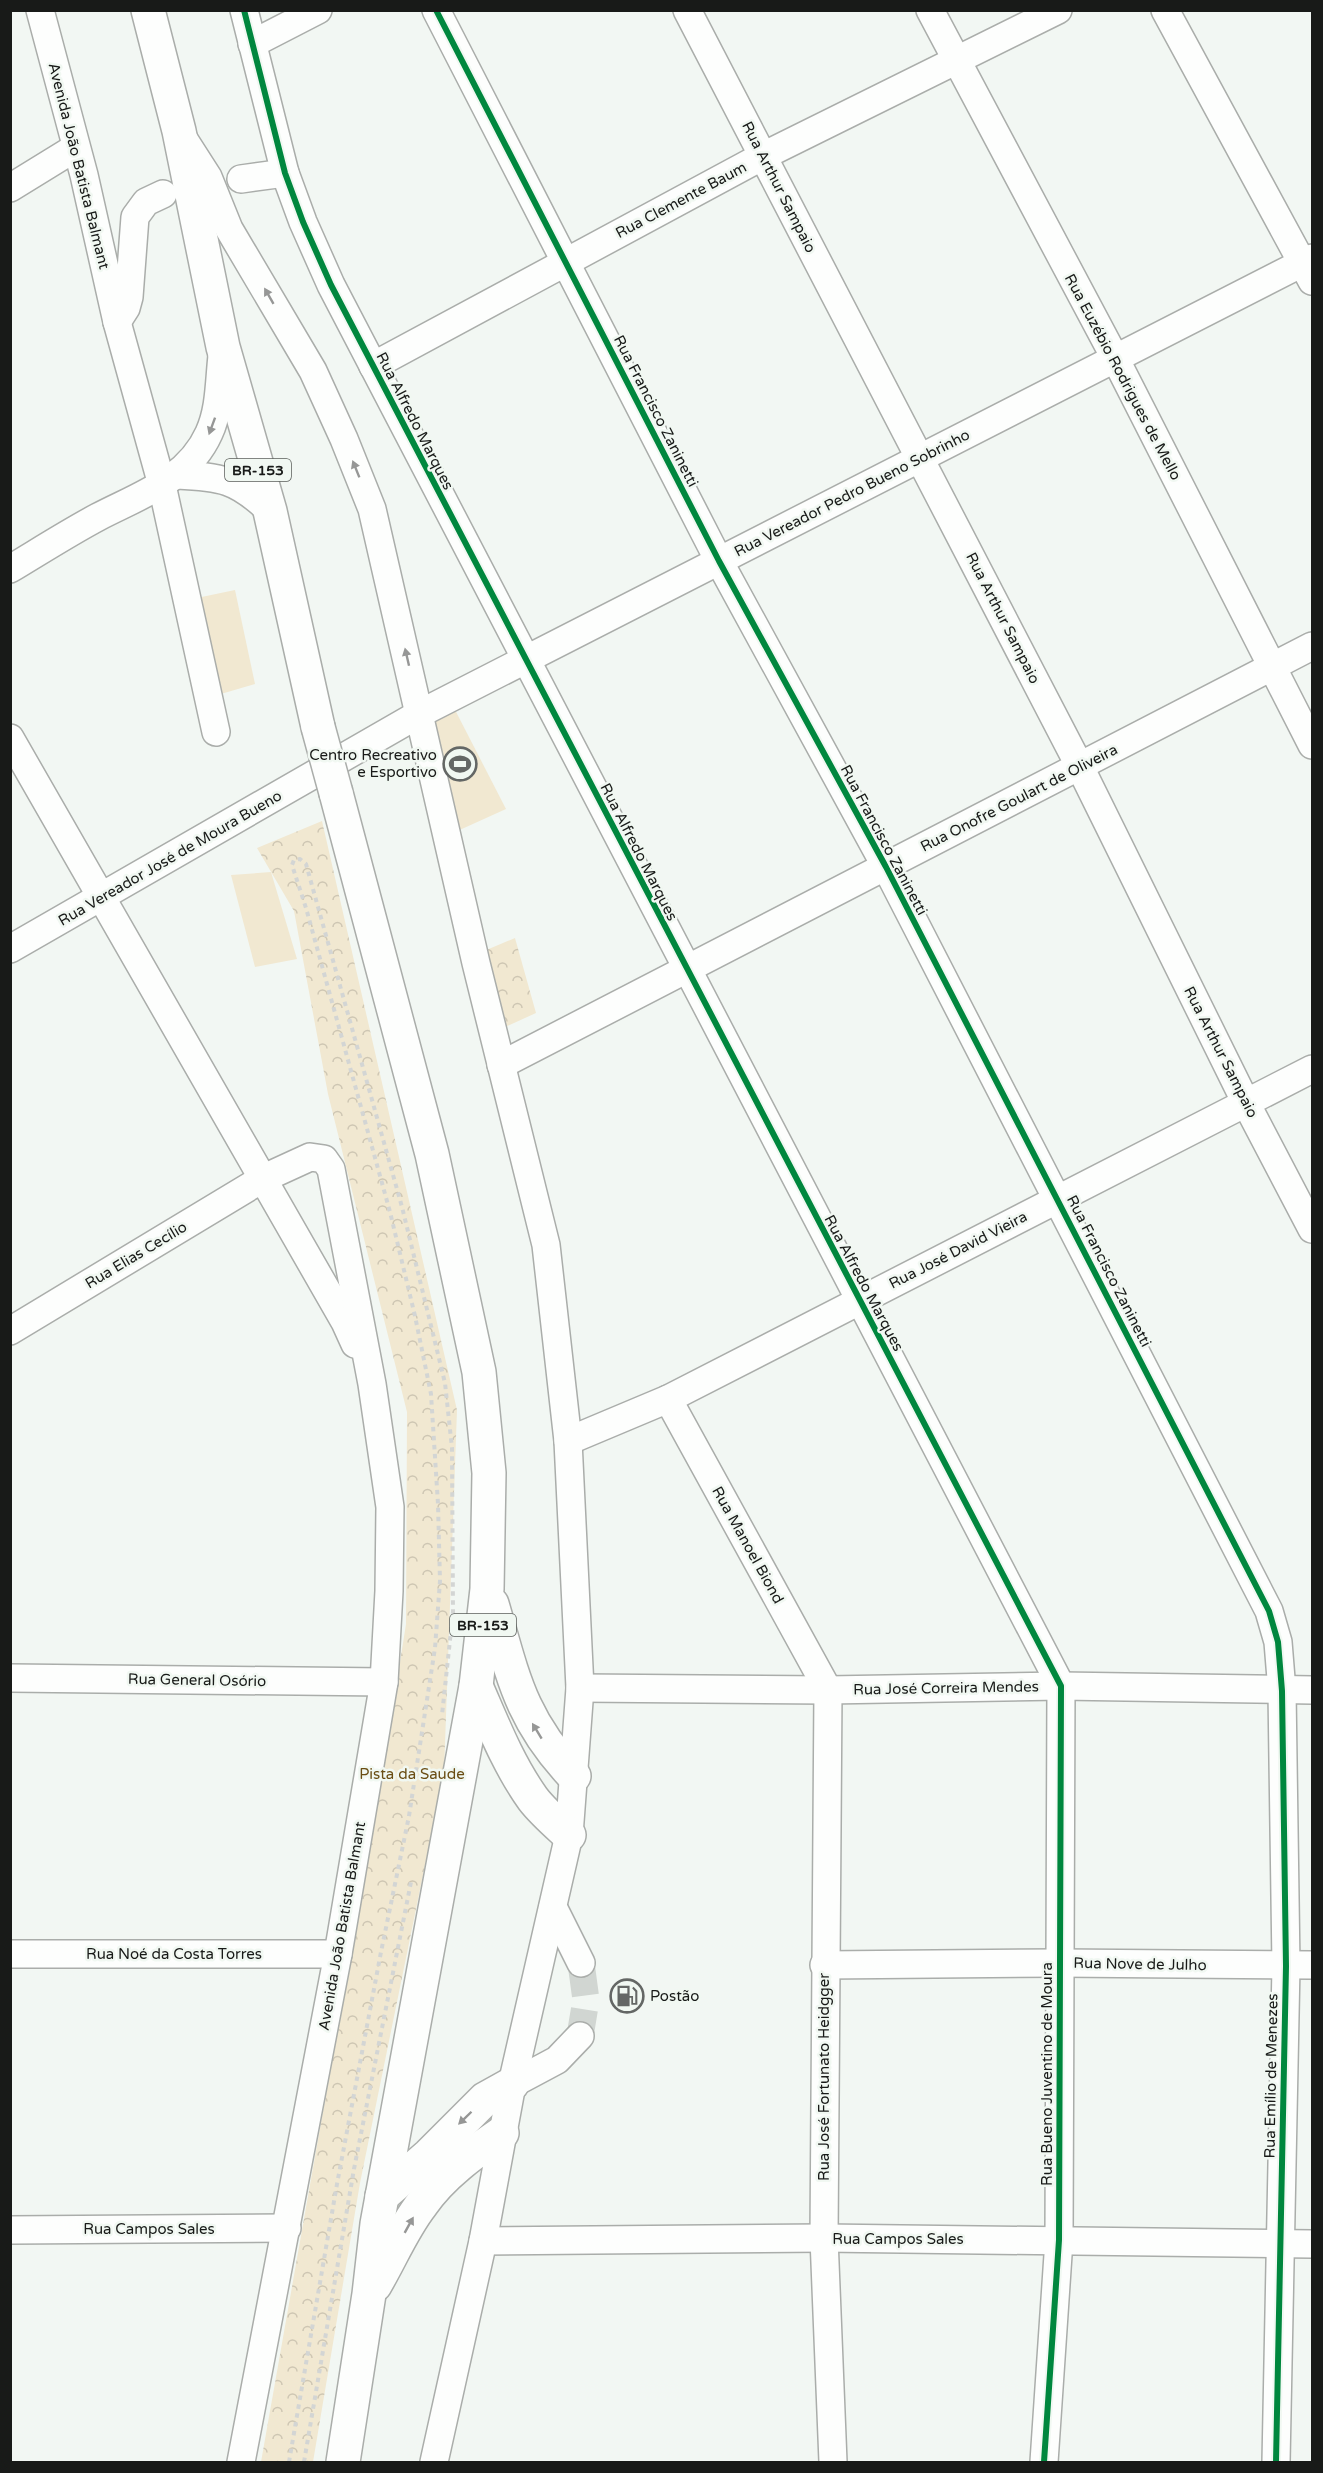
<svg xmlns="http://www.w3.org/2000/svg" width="1323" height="2473" font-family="'Varela Round',sans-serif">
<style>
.forest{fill:url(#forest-crowns)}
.pitch{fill:#f1e8d1}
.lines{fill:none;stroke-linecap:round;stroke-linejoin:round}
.minor-tunnel{stroke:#d1d6d2;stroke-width:27;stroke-dasharray:27 14;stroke-linecap:butt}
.minor-casing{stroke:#aaadaa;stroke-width:30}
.highway-casing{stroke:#aaadaa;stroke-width:36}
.path{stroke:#d3d5d4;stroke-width:4;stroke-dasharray:4.5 4.5;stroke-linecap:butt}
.minor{stroke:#fdfefd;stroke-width:27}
.highway{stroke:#fdfefd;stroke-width:33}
.highway-bridge-casing{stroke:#aaadaa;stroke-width:36;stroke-linecap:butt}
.highway-bridge{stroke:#fdfefd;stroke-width:33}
.cycleway-casing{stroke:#f1f8f2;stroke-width:10}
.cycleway{stroke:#00873e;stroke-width:6}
.oneway{fill:#969796}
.labels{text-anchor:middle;stroke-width:5;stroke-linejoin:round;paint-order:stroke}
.shield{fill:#f1f8f2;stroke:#595d59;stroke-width:1.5}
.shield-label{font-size:14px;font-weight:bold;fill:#181a18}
.street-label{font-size:15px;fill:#181a18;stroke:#f1f8f2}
.poi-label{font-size:15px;fill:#181a18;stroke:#f1f8f2;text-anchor:end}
.park-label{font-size:15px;fill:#6a4d13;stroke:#f1f8f2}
</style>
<defs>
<pattern id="forest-crowns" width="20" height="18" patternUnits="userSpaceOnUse" patternTransform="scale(1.5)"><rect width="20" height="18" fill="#f1e8d1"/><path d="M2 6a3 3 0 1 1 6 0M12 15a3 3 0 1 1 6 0" fill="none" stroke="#cec6b3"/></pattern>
</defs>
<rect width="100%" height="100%" fill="#f2f7f3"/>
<g class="forest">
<polygon points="322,821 457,1410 444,1772 360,2183 313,2462 261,2462 380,1789 406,1624 407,1412 328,1094 294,911 257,848"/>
<polygon points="515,938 536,1013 503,1028 484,951"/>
</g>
<g class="pitch">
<polygon points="235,590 255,684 214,696 192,599"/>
<polygon points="453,706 506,809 453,833 426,718"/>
<polygon points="271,872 297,959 255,967 231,875"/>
</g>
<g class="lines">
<polyline class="minor-tunnel" points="580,2036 586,2000 581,1963"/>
<g class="minor-casing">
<g id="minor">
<polyline points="40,10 84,175 117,322 162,485 216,732"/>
<polyline points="244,10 285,173 303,222 331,285 1061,1686 1059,2240 1044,2462"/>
<polyline points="436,10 719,561 886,867 1269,1611 1278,1642 1282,1691 1286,1966 1276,2462"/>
<polyline points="687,10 1080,767 1246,1103 1312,1229"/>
<polyline points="930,10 1115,358 1312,745"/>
<polyline points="1165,10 1312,281"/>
<polyline points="252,44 318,10"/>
<polyline points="183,138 208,177 229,229 313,371 344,439 372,509 476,963 546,1245 568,1441 580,1688 569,1835 512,2084 483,2241 434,2462"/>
<polyline points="241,179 285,173"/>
<polyline points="10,188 75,148"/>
<polyline points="117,322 126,308 129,297 135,217 146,202 163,194"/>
<polyline points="373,366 763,156 1058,10"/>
<path d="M177 475C221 477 237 479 270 511"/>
<path d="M10 569C40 551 68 533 98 517 140 495 188 480 209 433 220 409 219 382 222 356"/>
<polyline points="10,738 345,1322 355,1344"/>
<polyline points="10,949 419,714 1312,258"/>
<polyline points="501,1065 1312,646"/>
<polyline points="10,1331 262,1179 310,1157 324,1159 331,1169 372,1384 390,1507 389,1591 384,1682 338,1954 241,2462"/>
<polyline points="668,1399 828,1690 824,2238 833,2462"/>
<polyline points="568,1441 668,1399 1312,1069"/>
<polyline points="10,1678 384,1682"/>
<polyline points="580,1688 828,1690 1061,1686 1312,1690"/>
<polyline points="553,1907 581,1963"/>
<polyline points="10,1954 338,1954"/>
<polyline points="824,1965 1059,1963 1312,1965"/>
<polyline points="512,2084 557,2060 580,2036"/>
<polyline points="10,2230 287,2228"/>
<polyline points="483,2241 824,2238 1312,2244"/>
</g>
</g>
<g class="highway-casing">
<g id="highway">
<polyline points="148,10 179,131 223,347 270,511 318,727"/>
<polyline points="336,793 432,1154 479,1372 489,1473 487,1589 476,1686 377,2224 369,2294 343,2462"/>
<path d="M492 1604C513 1676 520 1719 574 1776"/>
<path d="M476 1686C493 1725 508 1764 533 1799 543 1812 557 1824 569 1835"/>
<polyline points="382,2196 429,2155 485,2099 512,2084"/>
<path d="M375 2285C391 2258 403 2228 422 2204 442 2175 473 2153 502 2133"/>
</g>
</g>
<g class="path">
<polyline points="289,2462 337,2184 381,1952 409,1816 435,1648 440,1581 438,1504 431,1394 415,1316 390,1212 306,908 292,865 294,860 300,859 306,864 402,1207 445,1383 452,1448 453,1612 442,1715"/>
<polyline points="304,2462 354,2169 411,1882"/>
</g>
<use href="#minor" class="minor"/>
<use href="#highway" class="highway"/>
<g class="highway-bridge-casing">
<polyline id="highway-bridge" points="318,727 336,793"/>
</g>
<use href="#highway-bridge" class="highway-bridge"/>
<g class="cycleway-casing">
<g id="cycleway">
<polyline points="244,10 285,173 303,222 331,285 1061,1686 1059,2240 1044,2462"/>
<polyline points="436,10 719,561 886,867 1269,1611 1278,1642 1282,1691 1286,1966 1276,2462"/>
</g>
</g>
<use href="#cycleway" class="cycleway"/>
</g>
<defs><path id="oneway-solid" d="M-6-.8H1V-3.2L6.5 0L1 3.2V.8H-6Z" transform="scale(1.5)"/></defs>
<g class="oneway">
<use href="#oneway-solid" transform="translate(269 296) rotate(-120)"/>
<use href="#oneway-solid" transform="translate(212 426) rotate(110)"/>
<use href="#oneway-solid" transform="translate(356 469) rotate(-112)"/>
<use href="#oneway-solid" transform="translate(407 657) rotate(-103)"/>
<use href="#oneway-solid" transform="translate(537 1731) rotate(-121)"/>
<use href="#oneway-solid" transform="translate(465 2118) rotate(136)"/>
<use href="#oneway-solid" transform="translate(409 2225) rotate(-61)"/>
</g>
<defs>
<g id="stadium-ring" transform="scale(1.725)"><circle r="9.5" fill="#f1f8f2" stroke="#646765" stroke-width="1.5"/><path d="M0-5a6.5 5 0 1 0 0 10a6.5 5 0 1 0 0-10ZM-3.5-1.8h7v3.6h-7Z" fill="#646765"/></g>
<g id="fuel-ring" transform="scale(1.725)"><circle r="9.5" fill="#f1f8f2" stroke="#646765" stroke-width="1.5"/><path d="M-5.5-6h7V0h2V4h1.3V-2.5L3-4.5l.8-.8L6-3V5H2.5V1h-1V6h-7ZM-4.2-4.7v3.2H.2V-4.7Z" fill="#646765"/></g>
</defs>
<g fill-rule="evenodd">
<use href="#stadium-ring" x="460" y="764"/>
<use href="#fuel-ring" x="627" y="1996"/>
</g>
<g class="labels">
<g class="shield">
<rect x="225" y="459" width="66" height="22" rx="4.5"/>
<rect x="450" y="1614" width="66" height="22" rx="4.5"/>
</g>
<g class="shield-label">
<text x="258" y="475">BR-153</text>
<text x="483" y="1630">BR-153</text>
</g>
<g class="street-label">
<text transform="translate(79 166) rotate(76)" y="5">Avenida João Batista Balmant</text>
<text transform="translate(779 187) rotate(63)" y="5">Rua Arthur Sampaio</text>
<text transform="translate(681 200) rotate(-28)" y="5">Rua Clemente Baum</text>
<text transform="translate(1123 377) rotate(62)" y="5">Rua Euzébio Rodrigues de Mello</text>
<text transform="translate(656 411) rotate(63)" y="5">Rua Francisco Zaninetti</text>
<text transform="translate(415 421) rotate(63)" y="5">Rua Alfredo Marques</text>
<text transform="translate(852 493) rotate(-27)" y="5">Rua Vereador Pedro Bueno Sobrinho</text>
<text transform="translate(1003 618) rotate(63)" y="5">Rua Arthur Sampaio</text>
<text transform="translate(1019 798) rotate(-27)" y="5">Rua Onofre Goulart de Oliveira</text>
<text transform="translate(884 840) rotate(62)" y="5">Rua Francisco Zaninetti</text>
<text transform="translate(639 852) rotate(63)" y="5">Rua Alfredo Marques</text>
<text transform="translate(170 858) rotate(-30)" y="5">Rua Vereador José de Moura Bueno</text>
<text transform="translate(1221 1052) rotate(63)" y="5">Rua Arthur Sampaio</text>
<text transform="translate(958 1250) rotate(-27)" y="5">Rua José David Vieira</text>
<text transform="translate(136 1255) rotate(-31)" y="5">Rua Elias Cecílio</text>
<text transform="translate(1109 1271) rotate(63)" y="5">Rua Francisco Zaninetti</text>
<text transform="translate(864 1283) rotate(62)" y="5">Rua Alfredo Marques</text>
<text transform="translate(748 1545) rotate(61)" y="5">Rua Manoel Biond</text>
<text transform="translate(197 1680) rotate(1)" y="5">Rua General Osório</text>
<text transform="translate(946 1688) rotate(-1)" y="5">Rua José Correira Mendes</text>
<text transform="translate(342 1926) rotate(-80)" y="5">Avenida João Batista Balmant</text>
<text x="174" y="1959">Rua Noé da Costa Torres</text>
<text transform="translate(1140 1964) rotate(1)" y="5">Rua Nove de Julho</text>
<text transform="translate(1047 2074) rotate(-90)" y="5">Rua Bueno Juventino de Moura</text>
<text transform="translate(1271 2076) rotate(-89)" y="5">Rua Emílio de Menezes</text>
<text transform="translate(824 2077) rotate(-90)" y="5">Rua José Fortunato Heidgger</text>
<text x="149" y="2234">Rua Campos Sales</text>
<text x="898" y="2244">Rua Campos Sales</text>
</g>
<g class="poi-label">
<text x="437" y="760">Centro Recreativo<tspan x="437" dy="17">e Esportivo</tspan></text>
<text x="650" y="2001" text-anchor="start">Postão</text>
</g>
<g class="park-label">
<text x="412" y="1779">Pista da Saude</text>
</g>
</g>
<rect width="1323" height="2473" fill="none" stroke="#181a18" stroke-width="24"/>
</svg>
